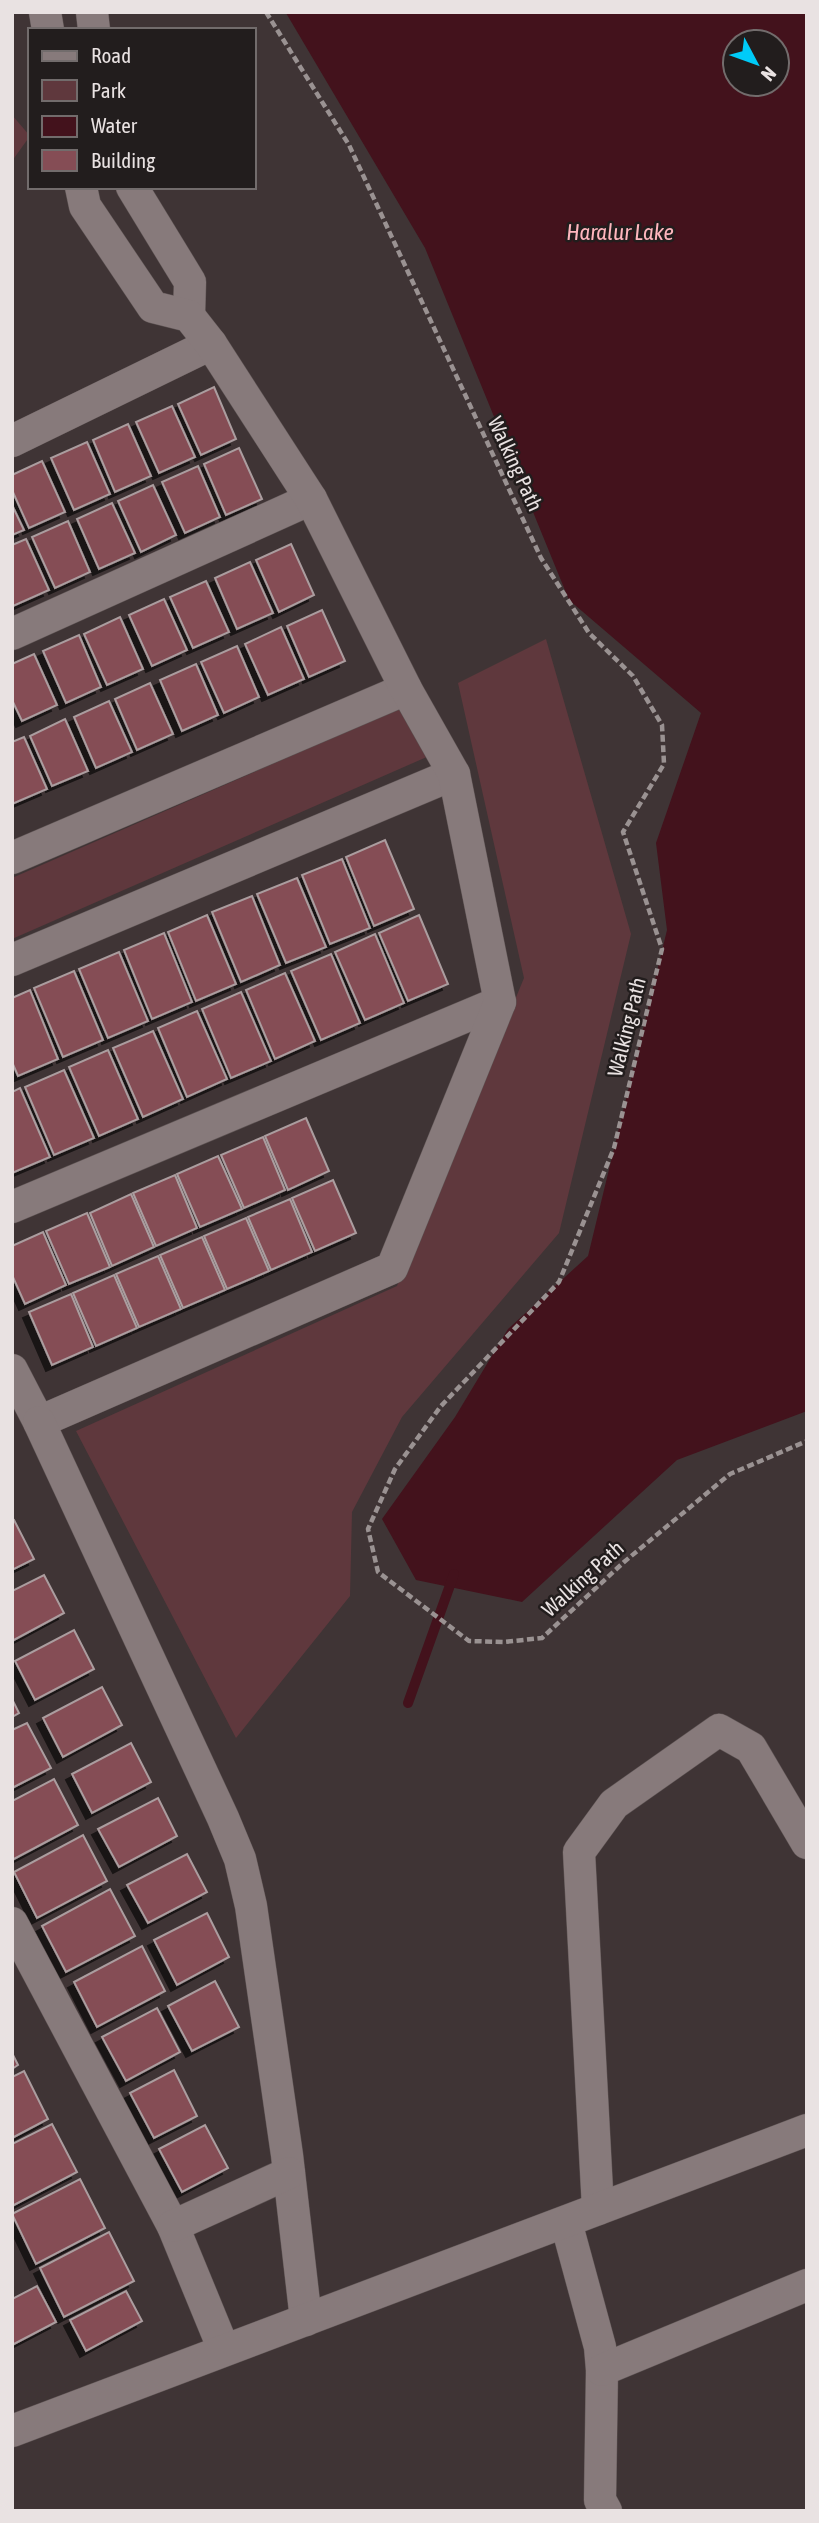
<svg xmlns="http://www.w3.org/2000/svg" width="819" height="2523" font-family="'Asap Condensed',sans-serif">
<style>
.green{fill:#5f383d}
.water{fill:#43121c;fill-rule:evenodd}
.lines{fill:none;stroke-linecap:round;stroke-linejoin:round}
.stream{stroke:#43121c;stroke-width:10}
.building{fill:#854d55;stroke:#ab9d9f;stroke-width:2;filter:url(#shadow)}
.minor-casing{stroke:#5d5353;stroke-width:33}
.path{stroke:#9a9292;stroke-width:4.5;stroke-dasharray:7 3.5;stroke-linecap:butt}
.minor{stroke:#877a7b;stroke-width:32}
.labels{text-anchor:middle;stroke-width:5;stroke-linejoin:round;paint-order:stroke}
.street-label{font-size:21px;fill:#e9e2e2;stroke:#221d1d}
.water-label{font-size:23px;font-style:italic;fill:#ffb6be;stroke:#221d1d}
</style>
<defs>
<filter id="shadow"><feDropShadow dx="-6" dy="6" stdDeviation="0" flood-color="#0009"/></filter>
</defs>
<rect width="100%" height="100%" fill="#3f3435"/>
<g class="green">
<polygon points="12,115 30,136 12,161"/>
<polygon points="546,639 631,934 559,1233 402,1417 352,1512 350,1596 236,1738 76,1431 397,1286 524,978 458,683"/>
<polygon points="407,705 429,756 12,939 12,878"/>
</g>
<path class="water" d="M807 12V1411L677 1460 522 1602 416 1580 382 1519 455 1417 508 1329 588 1256 667 930 656 843 701 713 569 600 425 248 286 13ZM735 42H777V84H735Z"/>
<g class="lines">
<polyline class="stream" points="408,1703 454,1574"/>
</g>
<g class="building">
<polygon points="214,387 236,439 201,455 178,404"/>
<polygon points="172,406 195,457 159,473 136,422"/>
<polygon points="128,424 151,476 115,492 93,440"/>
<polygon points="87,442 110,494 74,510 51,458"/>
<polygon points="239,448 262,499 226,515 204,464"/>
<polygon points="42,461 65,512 29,528 12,490 12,475"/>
<polygon points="198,466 220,517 185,533 162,482"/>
<polygon points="153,485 176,535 141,552 118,501"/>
<polygon points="112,503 135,553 99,569 77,519"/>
<polygon points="12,505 24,530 12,535"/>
<polygon points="68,521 90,572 55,588 32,537"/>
<polygon points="26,539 49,590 13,606 12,545"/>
<polygon points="291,544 314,595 279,612 256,560"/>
<polygon points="250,562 273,613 237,629 215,578"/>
<polygon points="206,581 229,632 193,648 170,597"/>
<polygon points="164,599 187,650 152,666 129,615"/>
<polygon points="322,610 345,661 309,677 287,626"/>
<polygon points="120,617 143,669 107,685 84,634"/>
<polygon points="281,627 304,679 268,695 245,644"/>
<polygon points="79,635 101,687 66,703 43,651"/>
<polygon points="237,646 259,697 224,713 201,662"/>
<polygon points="34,654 57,705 22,721 12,700 12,664"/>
<polygon points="196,664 218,715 182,731 160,680"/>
<polygon points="150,683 173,734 137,750 115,699"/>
<polygon points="109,701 132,752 96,768 74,717"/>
<polygon points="65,719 88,771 52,786 30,736"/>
<polygon points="24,737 47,789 12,804 12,742"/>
<polygon points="385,840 414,909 374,926 346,857"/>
<polygon points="342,859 370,928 330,944 302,875"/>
<polygon points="297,878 326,947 286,963 257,894"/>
<polygon points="252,896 280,965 241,982 212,912"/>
<polygon points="207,915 236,984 196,1001 168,932"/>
<polygon points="419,915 448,984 408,1001 379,933"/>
<polygon points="164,933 192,1002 152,1019 124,950"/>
<polygon points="375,934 404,1003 365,1020 335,952"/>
<polygon points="119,952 148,1021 108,1038 79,969"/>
<polygon points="331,954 360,1023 321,1040 291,971"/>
<polygon points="74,971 103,1040 63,1057 34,988"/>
<polygon points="285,973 315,1041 275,1059 246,990"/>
<polygon points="30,990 58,1059 18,1076 12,1062 12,998"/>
<polygon points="241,992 271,1061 231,1078 202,1009"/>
<polygon points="197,1011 227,1079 187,1097 158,1028"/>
<polygon points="153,1031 183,1099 143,1117 113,1048"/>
<polygon points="108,1050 138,1119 99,1136 69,1067"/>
<polygon points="64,1070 94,1138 54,1155 25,1087"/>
<polygon points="20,1088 50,1157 12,1173 12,1092"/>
<polygon points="306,1118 329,1171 288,1190 265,1136"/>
<polygon points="263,1137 285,1190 244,1208 221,1155"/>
<polygon points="218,1156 242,1209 200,1227 177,1174"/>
<polygon points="175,1175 197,1228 156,1246 133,1193"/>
<polygon points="333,1180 356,1233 315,1251 292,1198"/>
<polygon points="131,1194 154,1247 112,1266 90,1213"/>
<polygon points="290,1199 312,1252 271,1270 248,1217"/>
<polygon points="87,1213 110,1267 69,1284 46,1231"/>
<polygon points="246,1218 269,1271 227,1289 204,1236"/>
<polygon points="43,1232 66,1285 25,1304 12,1275 12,1246"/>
<polygon points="202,1237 225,1290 183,1308 160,1255"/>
<polygon points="158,1256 181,1309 139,1327 116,1274"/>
<polygon points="114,1275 137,1328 96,1346 73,1293"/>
<polygon points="71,1294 93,1347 52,1365 29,1312"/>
<polygon points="14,1520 34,1559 12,1570 12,1521"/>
<polygon points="44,1575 64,1613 12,1641 12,1591"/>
<polygon points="74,1630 94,1669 35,1700 15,1661"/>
<polygon points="102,1687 122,1725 63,1757 43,1718"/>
<polygon points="12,1699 19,1713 12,1717"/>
<polygon points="27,1723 51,1768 12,1788 12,1730"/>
<polygon points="131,1743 151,1782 92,1813 72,1774"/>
<polygon points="54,1779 78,1825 12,1860 12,1801"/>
<polygon points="158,1798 177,1836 119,1867 98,1829"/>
<polygon points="83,1835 107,1881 37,1918 14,1872"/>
<polygon points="187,1854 207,1892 148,1923 127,1885"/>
<polygon points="110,1889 135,1936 66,1972 42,1926"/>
<polygon points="207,1913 229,1957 177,1985 154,1940"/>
<polygon points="142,1946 165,1991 97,2027 74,1982"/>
<polygon points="215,1981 239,2027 192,2051 168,2006"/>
<polygon points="157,2008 180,2052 126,2081 102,2037"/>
<polygon points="12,2053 18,2065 12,2069"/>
<polygon points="174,2070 197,2116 154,2138 130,2093"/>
<polygon points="24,2071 48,2119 12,2138 12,2077"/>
<polygon points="52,2124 77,2172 12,2206 12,2144"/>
<polygon points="205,2125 228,2168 182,2192 159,2149"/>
<polygon points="80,2179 105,2228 36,2264 12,2214"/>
<polygon points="109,2232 134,2281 64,2317 40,2268"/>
<polygon points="37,2286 56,2322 12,2345 12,2299"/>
<polygon points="126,2291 142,2321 86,2351 70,2320"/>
</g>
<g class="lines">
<g class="minor-casing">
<g id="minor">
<polyline points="45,12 48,30"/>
<polyline points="92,12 94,30"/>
<polyline points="132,187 190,282 189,316"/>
<polyline points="12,441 211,344"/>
<polyline points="12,634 311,499"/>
<polyline points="12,858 406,689"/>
<polyline points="12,960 454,774"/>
<polyline points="12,1207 500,1002"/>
<polyline points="12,1370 39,1422 392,1268 500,1002 454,774 406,689 311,499 211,344 189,316 153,307 85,206 81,187"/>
<polyline points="39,1422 223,1818 240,1859 251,1906 287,2155 306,2320"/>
<polyline points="12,1923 173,2226 224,2350"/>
<polyline points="598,2209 579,1852 614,1804 719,1730 751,1748 807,1843"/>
<polyline points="566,2222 600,2347 602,2370 600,2500 606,2511"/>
<polyline points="173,2226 289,2173"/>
<polyline points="602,2370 807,2285"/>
<polyline points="12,2431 807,2130"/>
</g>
</g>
<polyline class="path" points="266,12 349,145 541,558 589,633 633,676 662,725 664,764 623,832 662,949 614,1148 559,1282 441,1406 395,1469 368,1529 378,1572 469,1641 504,1642 542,1638 624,1562 730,1474 807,1441"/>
<use href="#minor" class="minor"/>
</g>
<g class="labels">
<g class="street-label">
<text transform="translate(515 464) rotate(65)" y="7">Walking Path</text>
<text transform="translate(627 1027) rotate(-76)" y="7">Walking Path</text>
<text transform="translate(583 1579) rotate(-42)" y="7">Walking Path</text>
</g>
<g class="water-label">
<text x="620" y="240">Haralur Lake</text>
</g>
</g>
<rect width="819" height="2523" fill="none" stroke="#e9e2e2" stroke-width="28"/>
<rect x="28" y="28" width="228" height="161" fill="#221d1d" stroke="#726c6c" stroke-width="2"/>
<rect x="42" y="51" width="35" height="10" fill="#877a7b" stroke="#726c6c" stroke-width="2"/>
<text x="91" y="63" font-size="21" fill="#e9e2e2">Road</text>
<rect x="42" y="80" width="35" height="21" fill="#5f383d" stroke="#726c6c" stroke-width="2"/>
<text x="91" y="98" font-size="21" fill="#e9e2e2">Park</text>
<rect x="42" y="116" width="35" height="21" fill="#43121c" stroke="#726c6c" stroke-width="2"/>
<text x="91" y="133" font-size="21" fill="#e9e2e2">Water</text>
<rect x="42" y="150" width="35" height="21" fill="#854d55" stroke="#726c6c" stroke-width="2"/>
<text x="91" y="168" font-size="21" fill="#e9e2e2">Building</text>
<g transform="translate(756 63) rotate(131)"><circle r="33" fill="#221d1d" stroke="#726c6c" stroke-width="2"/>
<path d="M0-5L12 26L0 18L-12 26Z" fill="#00cbf8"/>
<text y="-10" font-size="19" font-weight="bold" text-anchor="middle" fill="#e9e2e2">N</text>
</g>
</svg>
